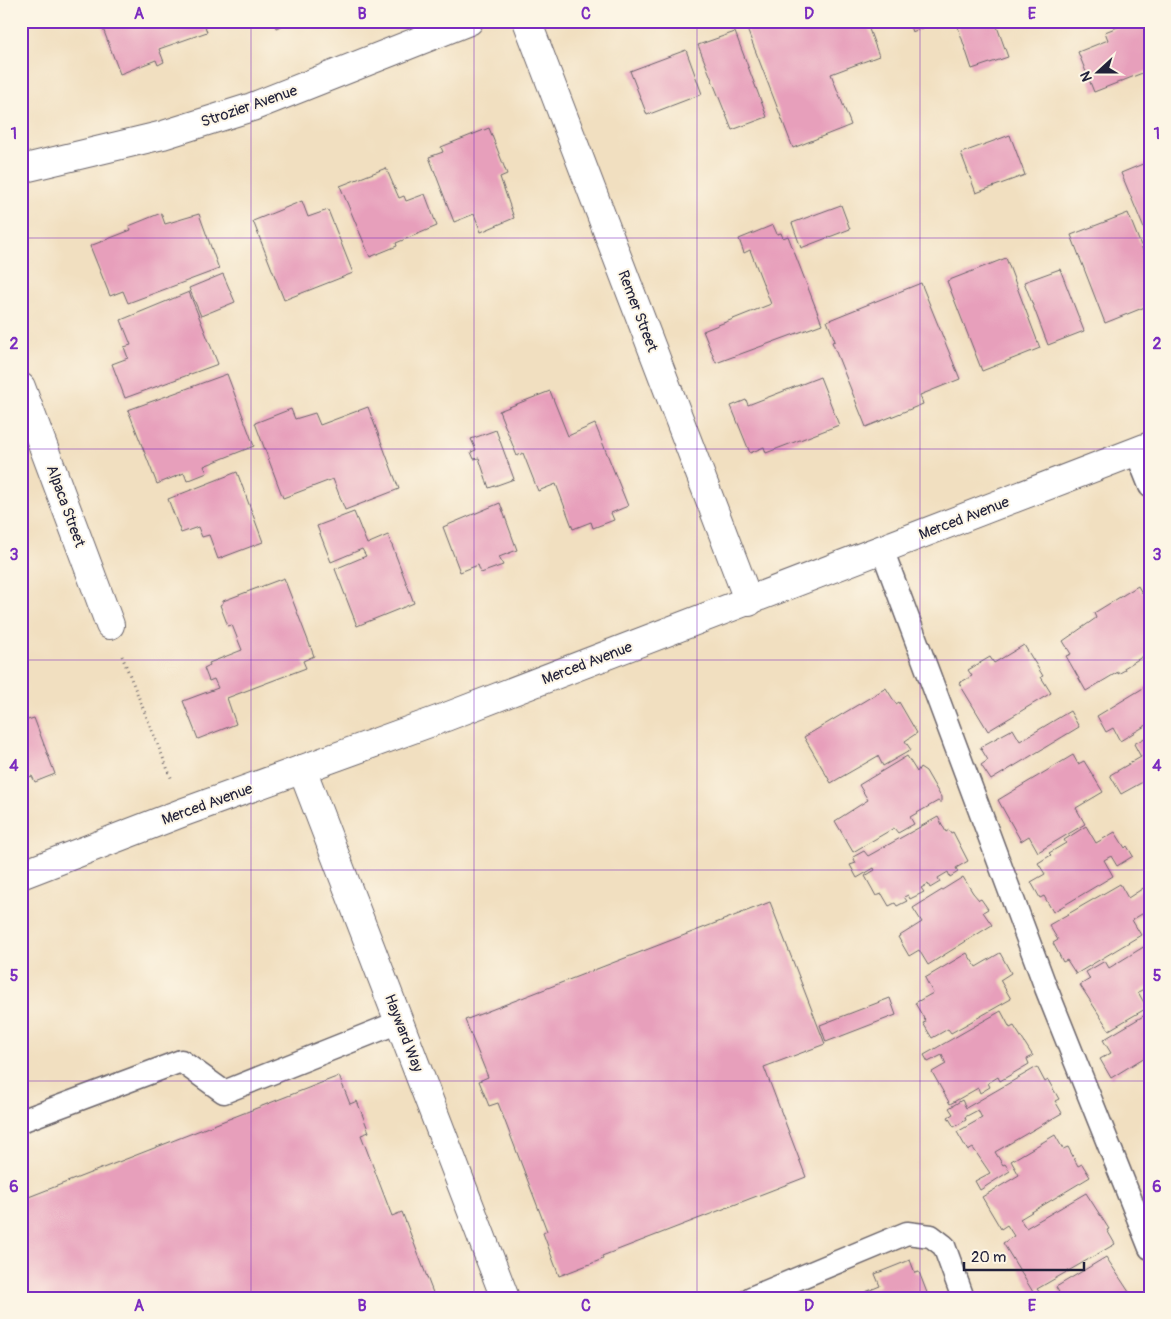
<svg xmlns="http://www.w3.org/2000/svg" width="1171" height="1319" font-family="Pangolin,sans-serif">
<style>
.building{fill:#e79fbb}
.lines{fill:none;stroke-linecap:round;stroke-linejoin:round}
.lane-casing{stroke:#6a646a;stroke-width:25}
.street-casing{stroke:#6a646a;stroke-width:30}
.secondary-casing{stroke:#6a646a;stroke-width:30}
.path{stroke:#6a646a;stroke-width:3;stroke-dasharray:1 4;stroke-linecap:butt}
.lane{stroke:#fff;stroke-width:22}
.street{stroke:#fff;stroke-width:28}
.secondary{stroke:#fff;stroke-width:28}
.grid{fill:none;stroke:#7b2cbf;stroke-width:1;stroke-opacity:0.55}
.labels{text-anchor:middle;stroke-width:4;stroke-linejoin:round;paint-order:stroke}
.street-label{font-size:15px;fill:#22223b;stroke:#fcf5e5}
.neatline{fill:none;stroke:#7b2cbf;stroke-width:2}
.grid-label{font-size:16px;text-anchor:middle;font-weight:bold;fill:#7b2cbf}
</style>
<rect width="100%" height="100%" fill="#fcf5e5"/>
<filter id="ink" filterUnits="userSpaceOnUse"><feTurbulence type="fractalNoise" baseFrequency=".02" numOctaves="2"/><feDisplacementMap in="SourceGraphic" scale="10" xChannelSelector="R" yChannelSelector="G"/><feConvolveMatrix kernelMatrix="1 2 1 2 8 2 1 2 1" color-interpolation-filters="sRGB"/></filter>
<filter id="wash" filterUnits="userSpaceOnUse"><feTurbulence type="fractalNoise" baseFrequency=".0096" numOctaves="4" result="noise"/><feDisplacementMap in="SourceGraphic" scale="20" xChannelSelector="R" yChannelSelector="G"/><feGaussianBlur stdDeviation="1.12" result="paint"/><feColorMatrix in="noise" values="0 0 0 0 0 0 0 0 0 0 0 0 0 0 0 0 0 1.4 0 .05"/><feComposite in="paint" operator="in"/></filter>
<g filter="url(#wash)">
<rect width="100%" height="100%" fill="#f1dfc0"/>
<g id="blocks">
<g class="building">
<polygon points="115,21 203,21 207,32 159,49 164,62 158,65 156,60 120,74 102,26"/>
<polygon points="274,21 293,21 276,28"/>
<polygon points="752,21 866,21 879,56 831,74 851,125 793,148 745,24"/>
<polygon points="908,21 934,21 935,23 912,32"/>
<polygon points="956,21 995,21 1008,57 972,69"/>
<polygon points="1133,21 1150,21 1150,70 1094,92 1078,52 1108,40 1105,32"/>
<polygon points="735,32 767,117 732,130 698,45"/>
<polygon points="686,50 702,94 647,115 630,71"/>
<polygon points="489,128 507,174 500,177 514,218 481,232 474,214 454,222 429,157 443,152 441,147"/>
<polygon points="1010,135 1025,175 976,193 961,153"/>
<polygon points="1150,161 1150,243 1121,173"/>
<polygon points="386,168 399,198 404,196 406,201 425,194 437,226 396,243 397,246 370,257 340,186"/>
<polygon points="302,201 308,217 328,210 353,273 284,300 253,221"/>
<polygon points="841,205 850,229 801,248 792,223"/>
<polygon points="161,213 165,224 199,214 219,269 128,303 123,291 110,296 90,246 131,230 129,226"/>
<polygon points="1128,213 1150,268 1150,305 1105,323 1071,235"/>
<polygon points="773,225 777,234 781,233 783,238 788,236 822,324 716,363 703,331 771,304 750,250 744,253 739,239"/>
<polygon points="1006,258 1040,348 982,371 947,281"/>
<polygon points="1060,269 1084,331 1048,345 1024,282"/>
<polygon points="223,274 235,302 201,316 189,288"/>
<polygon points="921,283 960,379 920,395 923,404 866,427 832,342 835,341 827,321"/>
<polygon points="189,292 218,364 125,398 112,364 128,358 124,347 131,345 121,320"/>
<polygon points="227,374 254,446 204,466 207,473 187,481 184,473 157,484 128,410"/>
<polygon points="820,377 839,425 766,453 764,447 750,453 731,406 746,400 748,405"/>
<polygon points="550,391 568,436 595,424 628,506 611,513 614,520 593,528 591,522 573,529 556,484 538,491 523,453 517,456 499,411"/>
<polygon points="368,407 399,489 345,510 333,479 283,498 255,423 291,409 295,419 315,413 320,425"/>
<polygon points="496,430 514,479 489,488 479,458 474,459 471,452 476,450 471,439"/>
<polygon points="237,472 263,542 218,559 209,535 202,537 198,527 181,533 168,499"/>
<polygon points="500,503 517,550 499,557 503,565 481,573 478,565 460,572 443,527"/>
<polygon points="354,512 367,544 388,535 414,603 357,626 335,569 366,556 362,549 331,562 317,526"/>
<polygon points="284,578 314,656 303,661 306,668 227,698 236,724 198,739 183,701 218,688 214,679 209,681 204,668 210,665 209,663 242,650 232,625 228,626 220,605 223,603 223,601"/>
<polygon points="1138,586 1142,593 1146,590 1150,596 1150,652 1124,668 1125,670 1118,674 1118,672 1086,691 1066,656 1071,654 1063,641 1096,618 1094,613"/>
<polygon points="1024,645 1043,676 1041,677 1051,693 988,731 959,683 972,676 968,670 990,657 994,663"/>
<polygon points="1150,684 1150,723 1120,741 1113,728 1106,732 1097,716"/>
<polygon points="886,688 896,704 899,702 917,733 905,741 911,750 883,766 878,756 831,783 804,737"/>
<polygon points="1070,711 1079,727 991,780 981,765 988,760 980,747 1013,729 1020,741"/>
<polygon points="34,718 55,774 35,782 32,776 21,780 21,722"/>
<polygon points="1150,735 1150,778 1121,794 1110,775 1141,757 1134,744"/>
<polygon points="1073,755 1078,764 1084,761 1103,792 1076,808 1085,824 1038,852 1029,836 1021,841 998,800"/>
<polygon points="907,756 917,772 920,767 926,771 941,797 941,803 938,801 910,817 914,824 898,833 894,828 853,852 835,821 868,800 859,785"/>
<polygon points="938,817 946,832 949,830 951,833 953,832 968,861 956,868 958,872 950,877 948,872 938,878 940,882 930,888 928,884 921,888 924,892 910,899 908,895 904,897 907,901 897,906 895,903 889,906 882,894 876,896 865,876 875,870 874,868 857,878 850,865 856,863 853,857 864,851 868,856"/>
<polygon points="1086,826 1096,843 1115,832 1125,848 1127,846 1133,856 1117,866 1111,856 1104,860 1113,876 1053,912 1044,896 1040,898 1031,882 1045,874 1038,863 1051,855 1049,853 1066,843 1064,840"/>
<polygon points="963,877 973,893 979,900 981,899 988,909 983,912 992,925 928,965 919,950 909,956 898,937 922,922 913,908"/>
<polygon points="1120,884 1128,898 1145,887 1150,895 1150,909 1132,920 1141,935 1076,974 1067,960 1063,962 1053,943 1058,940 1049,925"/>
<polygon points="770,902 825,1044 764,1067 806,1177 602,1256 603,1259 559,1276 543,1233 547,1231 498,1103 489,1106 479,1081 488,1077 465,1020"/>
<polygon points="1150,943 1150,986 1138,992 1147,1008 1109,1030 1080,985 1090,979 1086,972 1105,961 1109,968"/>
<polygon points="967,953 976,967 1000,953 1011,973 1000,980 1011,999 951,1033 948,1029 932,1038 923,1023 926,1022 915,1003 933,993 925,978"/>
<polygon points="890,998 896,1015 826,1042 820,1025"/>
<polygon points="1001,1011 1010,1028 1014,1026 1033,1056 1027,1059 1029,1064 1000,1081 998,1077 988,1083 990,1087 980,1093 978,1088 950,1104 932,1072 946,1064 942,1055 928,1062 924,1055"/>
<polygon points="1150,1012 1150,1054 1111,1078 1100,1059 1111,1053 1103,1040"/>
<polygon points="1037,1067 1045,1082 1048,1080 1059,1099 1055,1101 1062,1113 995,1152 1003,1165 1005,1164 1010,1171 980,1190 975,1181 990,1173 973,1148 968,1151 957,1132 982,1118 978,1110 965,1117 966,1120 954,1127 948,1117 953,1114 949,1108 962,1100 966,1108"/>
<polygon points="339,1076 350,1104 357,1101 369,1132 361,1135 392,1216 402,1212 435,1298 21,1298 21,1200"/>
<polygon points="1055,1135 1063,1149 1068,1147 1078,1166 1082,1164 1090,1177 1020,1219 1026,1228 1086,1193 1109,1229 1107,1230 1115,1244 1037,1289 1043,1297 1048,1294 1050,1298 1023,1298 1033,1292 1003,1243 1014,1236 1007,1225 1001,1229 982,1197 1019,1175 1011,1161"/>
<polygon points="1106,1257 1133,1298 1062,1298 1056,1287"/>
<polygon points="910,1260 915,1273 919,1272 929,1298 851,1298 880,1286 875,1274"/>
</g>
</g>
</g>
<g filter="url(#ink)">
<use href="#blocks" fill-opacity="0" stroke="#6a646a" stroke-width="1"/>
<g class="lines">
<g class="lane-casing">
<g id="lane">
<polyline points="1136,451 1150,486"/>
<polyline points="882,549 1046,988 1150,1248"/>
<polyline points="21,1121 181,1061 224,1092 399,1022"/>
<polyline points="751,1298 907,1233 931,1236 944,1246 963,1298"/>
</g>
</g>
<g class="street-casing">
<g id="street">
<polyline points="527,21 749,602"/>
<polyline points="21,169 163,135 252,107 469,21"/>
<polyline points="21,387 110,625"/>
<polyline points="302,769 505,1298"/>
</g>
</g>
<g class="secondary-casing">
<polyline id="secondary" points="21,875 184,812 446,717 1150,446"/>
</g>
<polyline class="path" points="122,656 172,780"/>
<use href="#lane" class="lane"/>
<use href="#street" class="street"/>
<use href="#secondary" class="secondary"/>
</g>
</g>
<path class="grid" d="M251 21V1298M474 21V1298M697 21V1298M920 21V1298M21 238H1150M21 449H1150M21 660H1150M21 870H1150M21 1081H1150"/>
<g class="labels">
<g class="street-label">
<text transform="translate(249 106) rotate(-19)" y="5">Strozier Avenue</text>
<text transform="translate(638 311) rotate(69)" y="5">Remer Street</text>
<text transform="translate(66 506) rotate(70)" y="5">Alpaca Street</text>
<text transform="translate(964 518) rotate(-21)" y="5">Merced Avenue</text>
<text transform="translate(587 663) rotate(-21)" y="5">Merced Avenue</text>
<text transform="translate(207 804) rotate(-20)" y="5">Merced Avenue</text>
<text transform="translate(404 1033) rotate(69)" y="5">Hayward Way</text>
</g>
</g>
<rect width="1171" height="1319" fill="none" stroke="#fcf5e5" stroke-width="55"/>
<g transform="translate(1098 72) rotate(249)" stroke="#fcf5e5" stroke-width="4" paint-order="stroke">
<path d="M0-4L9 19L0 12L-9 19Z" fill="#22223b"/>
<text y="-8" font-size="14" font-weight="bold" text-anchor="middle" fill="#22223b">N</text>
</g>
<path d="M964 1262v8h120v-8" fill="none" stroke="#22223b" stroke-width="2.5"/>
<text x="971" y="1262" font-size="15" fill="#22223b" stroke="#fcf5e5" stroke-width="4" paint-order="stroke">20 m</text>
<rect x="28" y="28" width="1116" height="1264" class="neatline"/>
<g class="grid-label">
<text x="139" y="19">A</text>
<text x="362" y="19">B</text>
<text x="586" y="19">C</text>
<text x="809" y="19">D</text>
<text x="1032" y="19">E</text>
<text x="14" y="139">1</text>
<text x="1157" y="139">1</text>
<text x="14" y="349">2</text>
<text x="1157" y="349">2</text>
<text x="14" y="560">3</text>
<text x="1157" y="560">3</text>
<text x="14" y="771">4</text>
<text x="1157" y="771">4</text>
<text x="14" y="981">5</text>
<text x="1157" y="981">5</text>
<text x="14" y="1192">6</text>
<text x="1157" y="1192">6</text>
<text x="139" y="1311">A</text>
<text x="362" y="1311">B</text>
<text x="586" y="1311">C</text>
<text x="809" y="1311">D</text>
<text x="1032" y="1311">E</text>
</g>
</svg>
